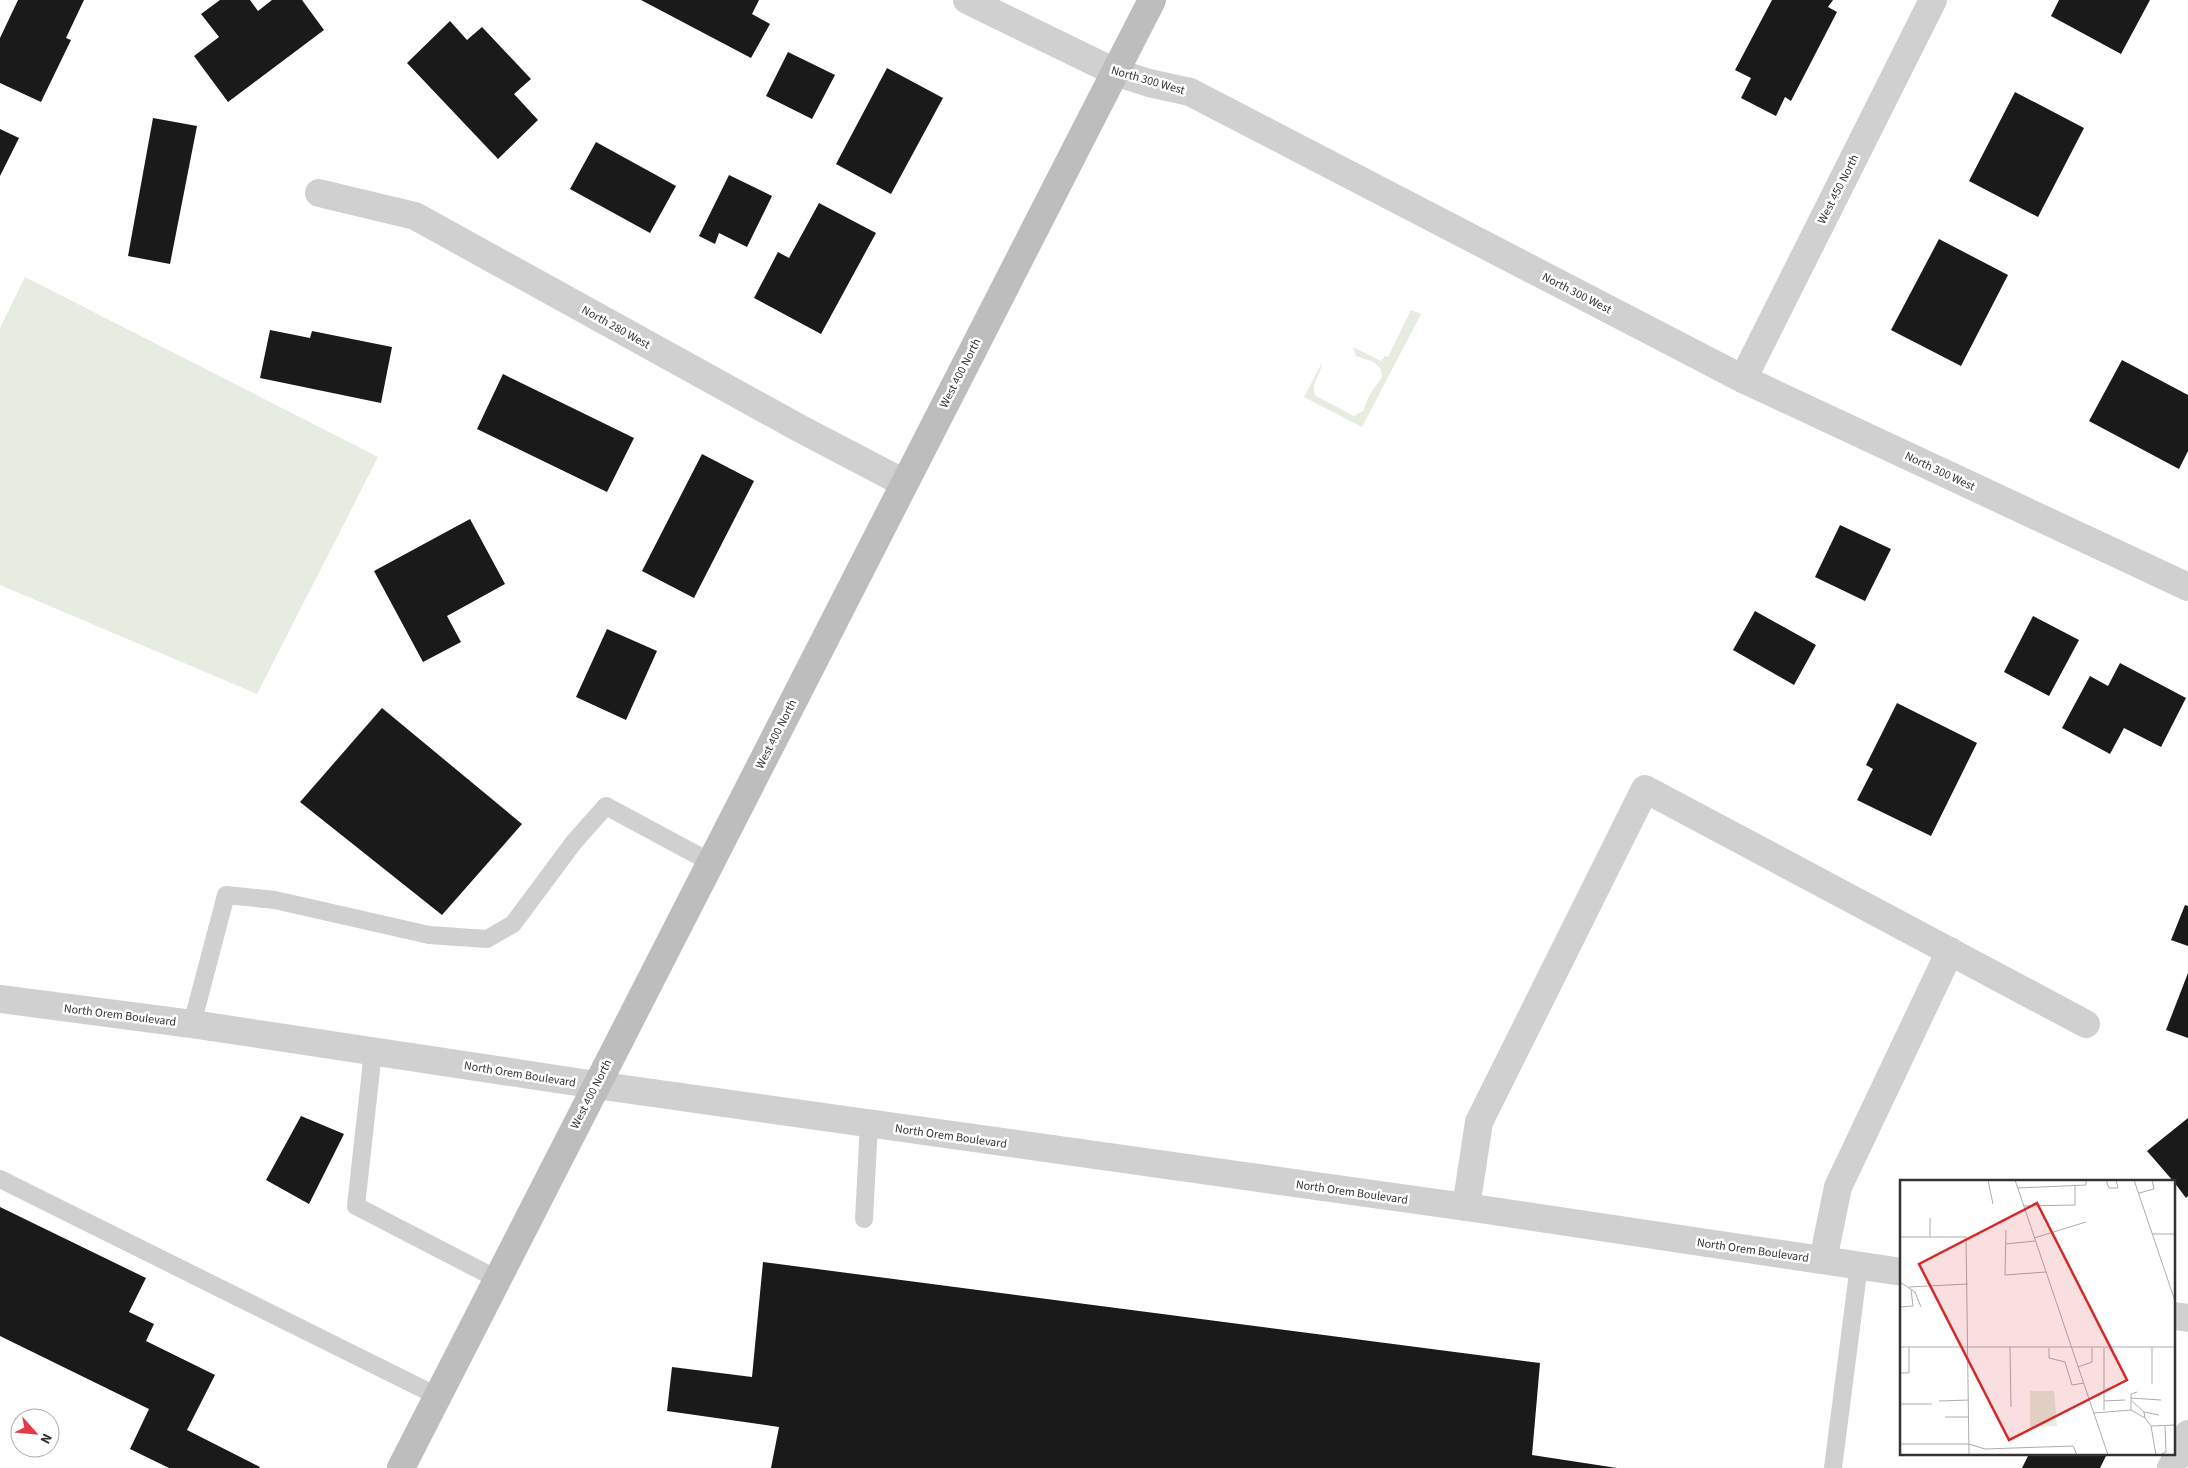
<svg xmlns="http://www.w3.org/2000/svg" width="2188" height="1468" font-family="'Source Sans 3',sans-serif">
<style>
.green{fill:#e6ecdf}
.building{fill:#1a1a1a}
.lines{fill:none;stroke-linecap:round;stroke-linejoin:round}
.service{stroke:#d0d0d0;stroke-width:18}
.minor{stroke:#d0d0d0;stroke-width:28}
.tertiary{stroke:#d0d0d0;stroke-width:28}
.secondary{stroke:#bdbdbd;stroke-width:28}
.labels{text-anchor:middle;stroke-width:5;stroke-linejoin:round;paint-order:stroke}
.street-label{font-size:12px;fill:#333;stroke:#fff}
.inset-road{fill:none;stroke:#adadad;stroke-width:1}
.view{fill:#d62828;fill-opacity:0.15;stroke:#d62828;stroke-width:2.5}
.inset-edge{fill:none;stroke:#333;stroke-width:2.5}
</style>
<rect width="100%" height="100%" fill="#fff"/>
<g class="green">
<polygon points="25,277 378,457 257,694 0,585 0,328"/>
<path d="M1411 310 1421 314 1362 427 1304 397 1322 363C1321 375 1309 385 1316 396L1354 416 1363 411 1370 394 1382 377 1381 369 1374 362 1356 356 1353 347 1381 361 1385 356 1388 357Z"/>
</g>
<g class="building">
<polygon points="18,0 84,0 66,38 71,40 41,102 0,83 0,38"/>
<polygon points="220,0 250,0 258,11 272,0 302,0 324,30 228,102 194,56 219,37 201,14"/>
<polygon points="641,0 759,0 752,14 770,24 751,58"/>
<polygon points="1772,0 1833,0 1828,7 1837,12 1791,101 1785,97 1776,116 1741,98 1751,78 1735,70"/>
<polygon points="2059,0 2150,0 2121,54 2051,16"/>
<polygon points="450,21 467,40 482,27 531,79 514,94 538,120 498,159 407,63"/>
<polygon points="788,52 835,75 812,119 766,96"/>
<polygon points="887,68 943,98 891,194 836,164"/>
<polygon points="2015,92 2084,128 2038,217 1969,181"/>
<polygon points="153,118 197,126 170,264 128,256"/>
<polygon points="0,129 19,138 0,176"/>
<polygon points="596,142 676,186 650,233 570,189"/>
<polygon points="729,175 772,196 747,247 719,233 715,244 699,236"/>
<polygon points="819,203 876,233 821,334 754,298 778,252 789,258"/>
<polygon points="1939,239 2008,275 1961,366 1891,330"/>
<polygon points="270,330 310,338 312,331 392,347 381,403 260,378"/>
<polygon points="2122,360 2188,395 2188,451 2179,469 2089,421"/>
<polygon points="503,374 634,438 607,492 477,429"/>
<polygon points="702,454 754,481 694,598 642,571"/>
<polygon points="470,519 505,584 447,616 461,642 423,662 374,571"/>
<polygon points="1840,525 1891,549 1865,601 1815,577"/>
<polygon points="1755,611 1816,645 1794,685 1733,650"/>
<polygon points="2033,616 2079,640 2049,696 2004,672"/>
<polygon points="607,629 657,651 626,720 576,697"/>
<polygon points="2120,663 2186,698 2161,747 2124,728 2110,754 2062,728 2090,676 2108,686"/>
<polygon points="1897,703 1977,743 1931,836 1857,800 1873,769 1866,765"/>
<polygon points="382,708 522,824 442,915 300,802"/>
<polygon points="2185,905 2188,906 2188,946 2171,940"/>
<polygon points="2188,973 2188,1038 2166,1030"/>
<polygon points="301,1116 344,1134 309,1204 266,1180"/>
<polygon points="2188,1118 2188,1196 2186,1198 2174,1182 2147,1151"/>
<polygon points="0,1207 146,1278 129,1312 154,1324 146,1341 215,1375 187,1430 260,1467 259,1468 169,1468 130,1449 149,1409 0,1336"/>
<polygon points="763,1262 1540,1363 1532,1455 1617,1468 771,1468 779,1427 667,1411 672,1367 752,1377"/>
<polygon points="2029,1454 2107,1454 2100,1468 2022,1468"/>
</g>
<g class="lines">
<g class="service">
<polyline points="192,1024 226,895 275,900 429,935 487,939 513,924 574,842 606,806 710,862"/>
<polyline points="373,1052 356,1206 497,1279"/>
<polyline points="0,1179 437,1396"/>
<polyline points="864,1219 869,1124"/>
<polyline points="1833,1468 1859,1265"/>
</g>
<g class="minor">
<polyline points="967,0 1115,72 1149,83 1190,92 1743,379 2188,587"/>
<polyline points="319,193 415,216 799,428 904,483"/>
<polyline points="1743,379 1933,0"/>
<polyline points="1466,1207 1479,1122 1645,789 2086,1024"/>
<polyline points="1823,1260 1838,1187 1950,951"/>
<polyline points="2171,1468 2188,1434"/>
</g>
<g class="tertiary">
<polyline points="0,999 192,1024 596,1085 1466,1207 1902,1272"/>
<polyline points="2174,1316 2188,1318"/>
</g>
<polyline class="secondary" points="401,1468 1152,0"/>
</g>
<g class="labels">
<g class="street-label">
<text transform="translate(1148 80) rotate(16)" y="4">North 300 West</text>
<text transform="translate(1838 189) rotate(-63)" y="4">West 450 North</text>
<text transform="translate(1577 293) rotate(27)" y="4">North 300 West</text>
<text transform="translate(616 327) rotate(29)" y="4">North 280 West</text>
<text transform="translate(960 373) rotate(-63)" y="4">West 400 North</text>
<text transform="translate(1940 471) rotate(25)" y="4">North 300 West</text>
<text transform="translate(776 734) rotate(-63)" y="4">West 400 North</text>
<text transform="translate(120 1015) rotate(7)" y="4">North Orem Boulevard</text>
<text transform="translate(520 1074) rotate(9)" y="4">North Orem Boulevard</text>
<text transform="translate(591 1094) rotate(-63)" y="4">West 400 North</text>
<text transform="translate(951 1136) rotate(8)" y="4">North Orem Boulevard</text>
<text transform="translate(1352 1192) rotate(8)" y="4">North Orem Boulevard</text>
<text transform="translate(1753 1250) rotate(8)" y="4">North Orem Boulevard</text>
</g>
</g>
<g transform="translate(1900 1180)">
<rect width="275" height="275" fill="#fff"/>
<path d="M130 211H154L157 246 130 247Z" fill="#e6ecdf"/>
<path class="inset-road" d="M88 0 93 24M115 0 208 275M206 0 209 8H218L216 0M234 0 275 121M118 8 186 5V0M239 13 254 9 252 0M124 26 175 25V5M30 38V57M106 50 105 95 146 92M252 54H275M0 57H66L69 275M134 58 186 42M105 64 135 61M0 102 15 112 21 127M9 107 68 104M0 127 13 126 11 110M0 167H275M110 167 111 227M252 167V204M149 168V178L165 182 172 205 184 203M204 168V230M178 187 192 182V168M0 193H9V167M231 218 261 220M39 221 69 220M204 221 225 220M232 221 244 232 245 238M0 224H32M231 230V214L237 212M244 232 259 235M194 233 231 230 245 238 251 246 275 245M45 237H69M251 246 256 275M0 264H69L85 269 173 266 177 275M260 275 266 272 265 246"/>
<path class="view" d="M137 23 227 200 109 260 19 84Z"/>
<rect width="275" height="275" class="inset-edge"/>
</g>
<g transform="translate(35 1433) rotate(117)"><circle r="24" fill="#ffffff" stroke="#adadad"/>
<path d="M0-4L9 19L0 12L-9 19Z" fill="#e63946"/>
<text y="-8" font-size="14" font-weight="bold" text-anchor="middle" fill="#333333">N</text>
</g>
</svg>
